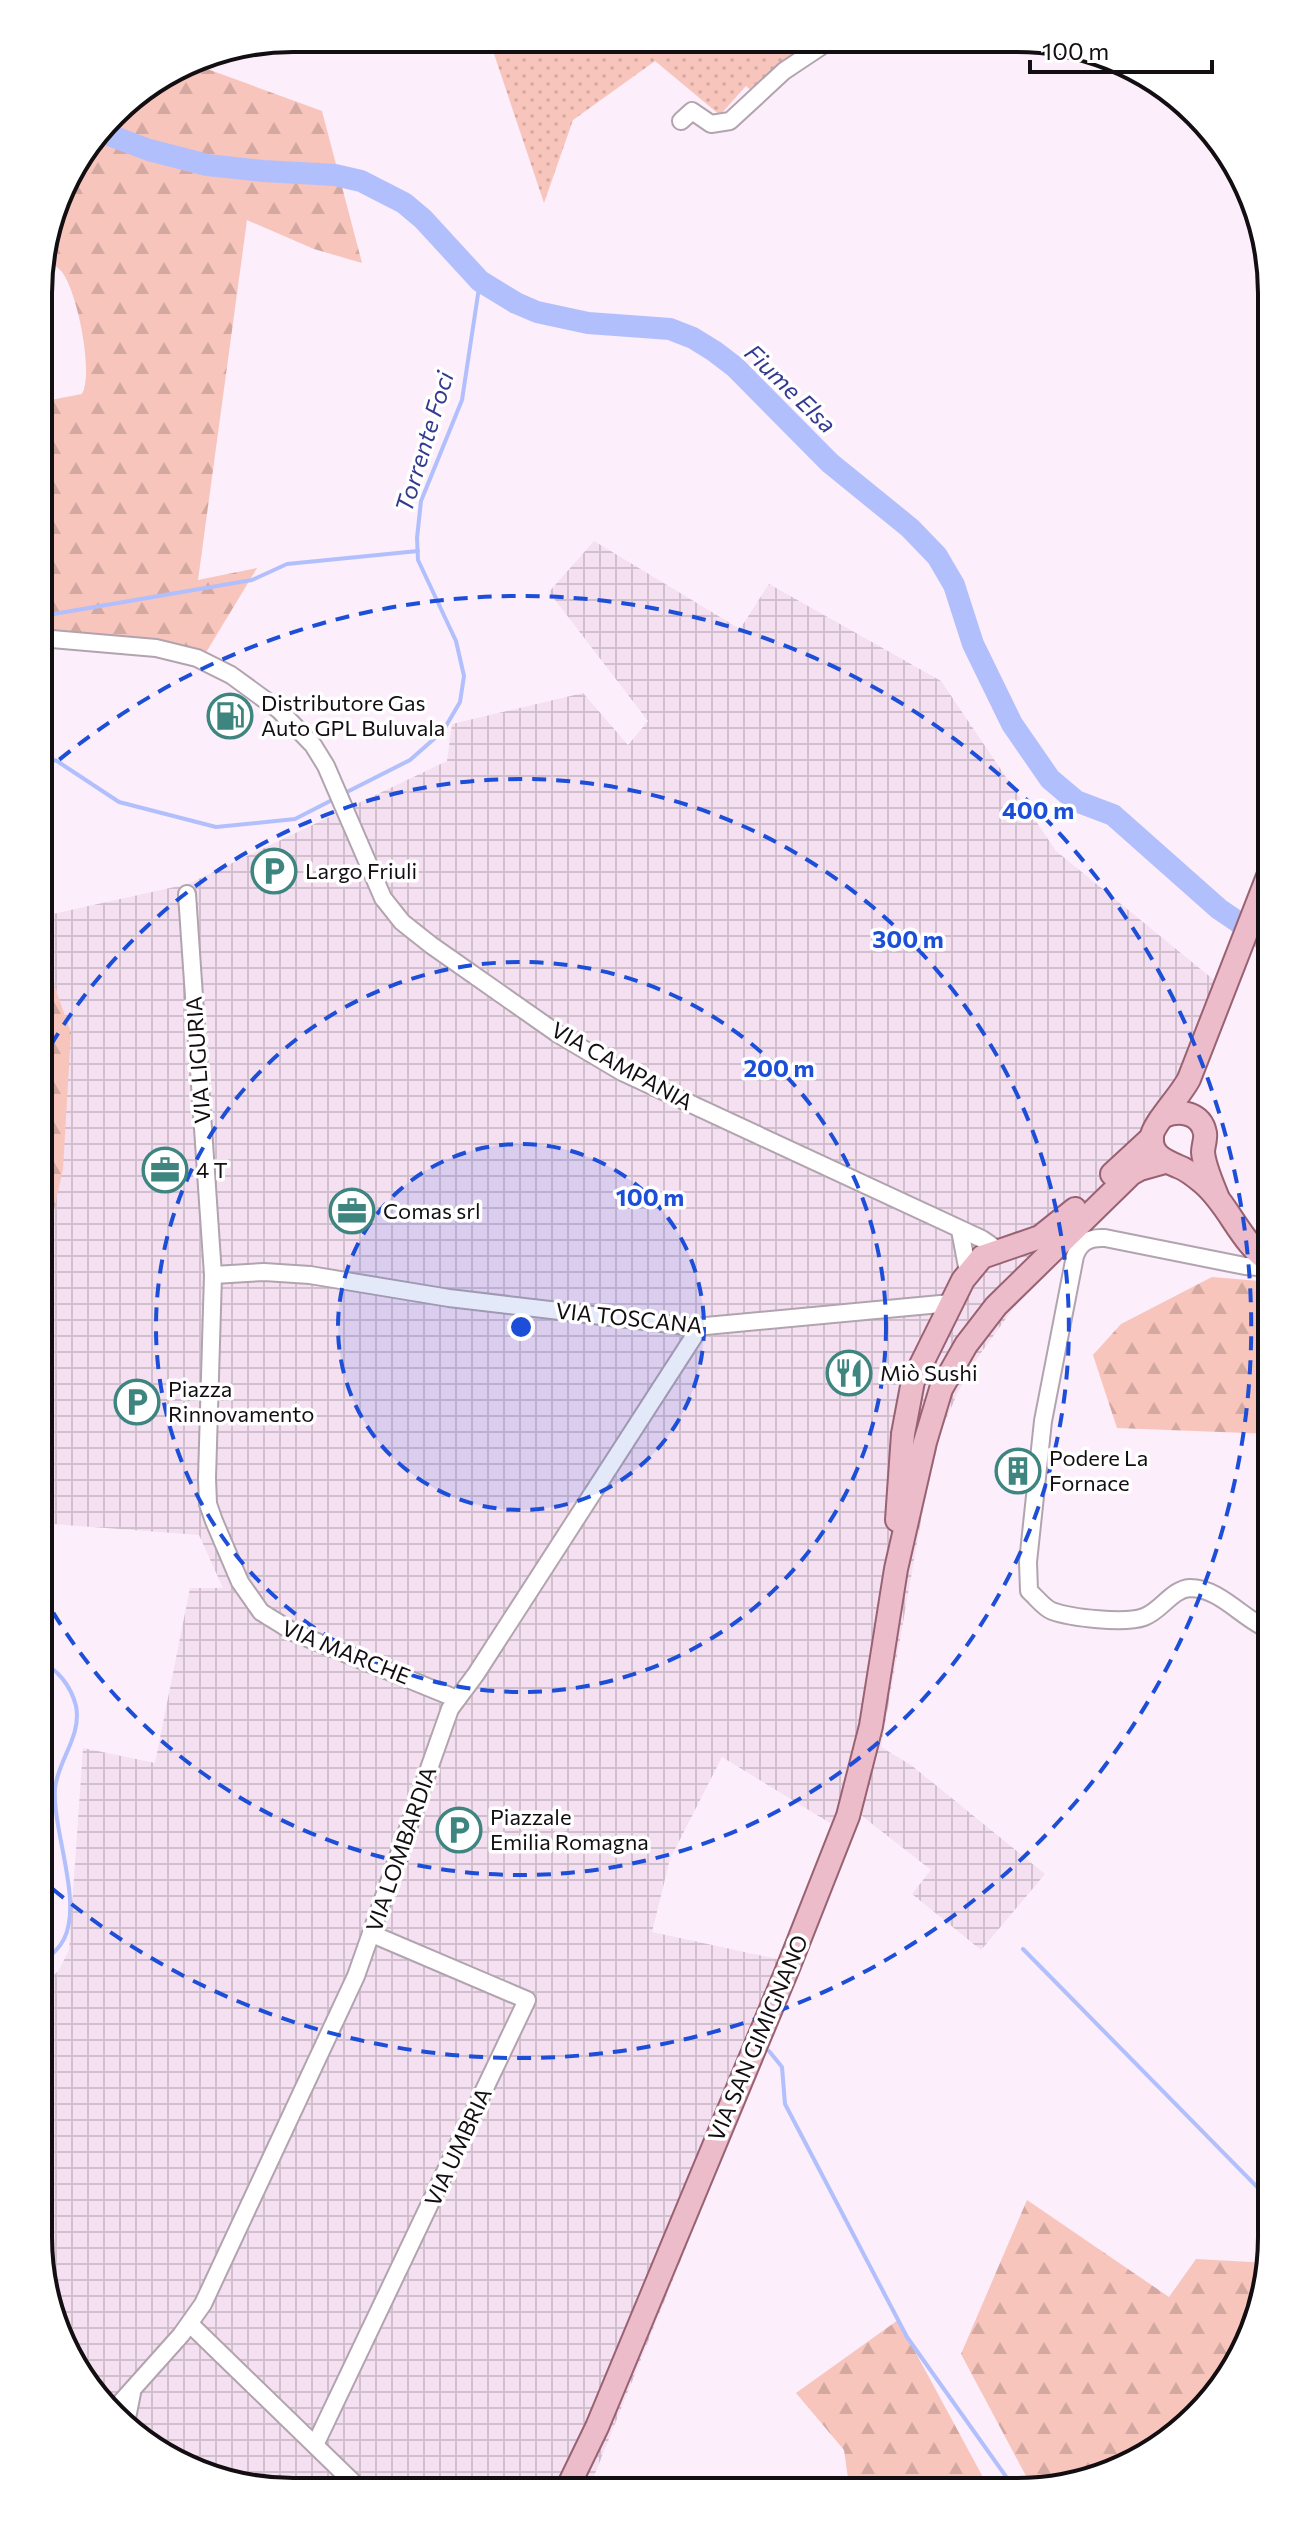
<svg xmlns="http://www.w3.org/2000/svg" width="1310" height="2530" font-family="Commissioner,sans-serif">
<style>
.industrial{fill:url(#industrial-grid)}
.forest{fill:url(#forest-firs)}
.garden{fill:url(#garden-dots)}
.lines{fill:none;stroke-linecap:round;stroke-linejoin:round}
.stream{stroke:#b2bffd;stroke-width:4}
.river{stroke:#b2bffd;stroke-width:22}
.minor-casing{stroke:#b1a4af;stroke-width:20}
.major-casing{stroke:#986272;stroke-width:26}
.minor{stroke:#fff;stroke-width:16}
.major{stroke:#ecbcca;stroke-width:22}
.ring{fill:none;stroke:#1d4ed8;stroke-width:4;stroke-dasharray:14 10}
.labels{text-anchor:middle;stroke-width:7;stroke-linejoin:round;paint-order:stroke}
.poi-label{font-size:22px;fill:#130e12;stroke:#fff;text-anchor:start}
.street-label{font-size:22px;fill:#130e12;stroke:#fff}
.water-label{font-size:24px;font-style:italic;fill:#343a91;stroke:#fff}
.rim{fill:none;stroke:#130e12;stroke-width:4}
.centre{fill:#1d4ed8;stroke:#fff;stroke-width:4}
.ring-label{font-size:24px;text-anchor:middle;font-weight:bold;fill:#1d4ed8;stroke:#fff;stroke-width:7;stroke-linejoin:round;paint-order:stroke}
</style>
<defs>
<pattern id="industrial-grid" width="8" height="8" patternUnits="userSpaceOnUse" patternTransform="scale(2)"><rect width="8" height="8" fill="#f5e0f1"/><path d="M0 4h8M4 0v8" fill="none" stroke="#d1bfce"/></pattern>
<pattern id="forest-firs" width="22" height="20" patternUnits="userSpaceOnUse" patternTransform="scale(2)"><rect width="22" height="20" fill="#f7c5bc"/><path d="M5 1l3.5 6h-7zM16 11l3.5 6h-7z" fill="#d3a8a1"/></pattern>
<pattern id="garden-dots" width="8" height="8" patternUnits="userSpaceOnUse" patternTransform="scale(2)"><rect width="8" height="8" fill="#f7c5bc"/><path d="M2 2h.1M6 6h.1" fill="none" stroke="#d3a8a1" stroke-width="1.8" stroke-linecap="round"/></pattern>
</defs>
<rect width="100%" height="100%" fill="#fceefa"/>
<polygon class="industrial" points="594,541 740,629 769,584 941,681 1056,851 1214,980 1174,1089 1153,1109 1145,1122 1129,1187 1031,1284 978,1357 958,1392 941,1431 924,1504 881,1747 911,1765 1045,1874 981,1950 912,1894 931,1870 857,1812 848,1834 722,1757 670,1859 652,1932 800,1964 588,2491 259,2490 181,2466 125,2429 51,2318 38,2237 38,1991 59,1970 69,1950 83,1748 155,1763 190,1588 223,1588 199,1535 39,1523 39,1278 71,1032 39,943 39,917 188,884 447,761 452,724 583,693 628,745 648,721 549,592"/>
<g class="forest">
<path d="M188 62 322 111 362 263 314 249 247 220 198 580 257 568 205 654 157 639 40 630V402L82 394C94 373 77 291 62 272 55 264 50 262 40 259L65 180 125 102Z"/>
<polygon points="39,943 71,1032 63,1169 39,1277"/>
<polygon points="1212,1277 1272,1282 1272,1434 1117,1428 1093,1355 1121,1324"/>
<polygon points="1027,2200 1169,2297 1196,2259 1269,2263 1253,2334 1219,2393 1159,2449 1098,2479 1033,2489 961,2354"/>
<polygon points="898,2320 991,2492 850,2492 844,2450 796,2393"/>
</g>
<polygon class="garden" points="489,39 819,41 753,92 746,86 720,115 655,61 573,120 544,203"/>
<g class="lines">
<g class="stream">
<polyline points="42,616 252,580 287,564 418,551"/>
<polyline points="40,756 57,761 119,802 216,827 295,819 336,798"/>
<polyline points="343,794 410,760 443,731 460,702 464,676 456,641 418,560 417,538 421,501 462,400 480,281"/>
<path d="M39 1143C46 1090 59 1038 39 987"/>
<polyline points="1023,1949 1271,2201"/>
<path d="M38 1965C47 1959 59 1950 64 1939 83 1901 52 1830 55 1788 58 1760 82 1736 76 1706 71 1686 57 1668 39 1661"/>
<polyline points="769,2051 782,2067 785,2104 907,2337 1017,2492"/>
</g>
<polyline class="river" points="101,132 149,150 207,165 263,171 335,175 361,181 404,203 423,219 480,281 516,303 537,312 588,323 670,329 693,338 714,351 735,367 830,463 910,528 937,556 954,585 973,644 1012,724 1050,779 1076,801 1113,815 1219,909 1272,945"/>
<g class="minor-casing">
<g id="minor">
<polyline points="681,121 692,111 711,124 730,121 784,71 829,41"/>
<polyline points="40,638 156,648 197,658 231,675 279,710 313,745 326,766 383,898 402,922 431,945 558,1034 622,1072 982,1239 998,1250"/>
<polyline points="187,894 213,1275 207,1478 208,1504 214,1521 240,1582 261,1612 295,1633 457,1699"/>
<polyline points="960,1230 968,1272"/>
<path d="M1270 1263 1258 1267 1245 1266 1105 1238C1090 1237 1080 1242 1075 1256L1043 1421 1028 1562 1029 1591C1036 1597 1044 1608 1052 1611 1071 1618 1125 1624 1144 1617 1161 1611 1172 1589 1190 1588 1221 1588 1244 1621 1272 1631"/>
<polyline points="213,1275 264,1272 310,1275 449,1298 695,1327 951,1303"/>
<polyline points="190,2324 361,2490"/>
<polyline points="113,2411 181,2335 203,2304 356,1976 450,1709 476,1674 700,1327"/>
<polyline points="125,2428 132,2393"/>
<polyline points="315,2445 527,2000 372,1934"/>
</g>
</g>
<g class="major-casing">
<g id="major">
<path d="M1164 1116C1180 1109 1201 1113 1205 1133 1206 1140 1203 1146 1203 1152 1204 1166 1212 1183 1217 1196"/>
<polyline points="1112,1174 1152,1137"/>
<path d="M1272 1263C1240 1244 1231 1207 1203 1183 1196 1177 1186 1169 1177 1166 1163 1160 1150 1154 1152 1136 1153 1124 1181 1095 1189 1079L1272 866"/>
<polyline points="897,1520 903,1434 913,1381 963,1280 982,1257 1040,1237 1075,1209"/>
<polyline points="566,2491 597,2427 788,1968 848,1816 871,1726 896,1569 925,1442 941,1389 966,1345 996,1306 1131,1174 1140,1169 1165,1162"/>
</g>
</g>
<use href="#minor" class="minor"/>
<use href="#major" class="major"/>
</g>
<circle cx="521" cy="1327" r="183" fill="#1d4ed8" fill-opacity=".12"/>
<g class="ring">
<circle cx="521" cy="1327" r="183"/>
<circle cx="521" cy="1327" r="365"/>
<path d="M39 1066A548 548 0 1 1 39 1588"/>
<path d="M41 775A731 731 0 1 1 41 1879"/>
</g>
<defs>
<g id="fuel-ring" transform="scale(2.3)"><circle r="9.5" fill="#fff" stroke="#3e8580" stroke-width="1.5"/><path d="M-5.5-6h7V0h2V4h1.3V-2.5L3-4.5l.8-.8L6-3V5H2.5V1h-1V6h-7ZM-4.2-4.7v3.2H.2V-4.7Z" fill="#3e8580"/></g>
<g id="parking-ring" transform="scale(2.3)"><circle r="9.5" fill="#fff" stroke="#3e8580" stroke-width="1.5"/><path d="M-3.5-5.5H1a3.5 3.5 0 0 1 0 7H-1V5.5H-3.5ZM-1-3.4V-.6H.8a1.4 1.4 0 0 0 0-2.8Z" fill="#3e8580"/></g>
<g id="office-ring" transform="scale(2.3)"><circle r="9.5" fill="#fff" stroke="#3e8580" stroke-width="1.5"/><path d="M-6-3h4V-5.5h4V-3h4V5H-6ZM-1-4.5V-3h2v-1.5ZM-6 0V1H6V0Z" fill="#3e8580"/></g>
<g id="restaurant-ring" transform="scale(2.3)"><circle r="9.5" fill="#fff" stroke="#3e8580" stroke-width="1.5"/><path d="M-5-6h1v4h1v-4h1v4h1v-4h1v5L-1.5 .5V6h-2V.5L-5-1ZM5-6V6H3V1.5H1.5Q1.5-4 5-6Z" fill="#3e8580"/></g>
<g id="building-ring" transform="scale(2.3)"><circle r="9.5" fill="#fff" stroke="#3e8580" stroke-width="1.5"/><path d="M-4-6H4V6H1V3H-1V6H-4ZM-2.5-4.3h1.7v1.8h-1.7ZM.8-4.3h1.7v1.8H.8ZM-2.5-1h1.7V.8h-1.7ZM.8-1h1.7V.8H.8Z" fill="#3e8580"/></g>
</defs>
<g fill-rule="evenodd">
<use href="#fuel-ring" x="230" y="716"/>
<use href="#parking-ring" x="274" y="871"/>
<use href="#office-ring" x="165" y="1170"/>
<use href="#office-ring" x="352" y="1211"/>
<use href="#restaurant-ring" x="849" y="1373"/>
<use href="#parking-ring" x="137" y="1402"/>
<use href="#building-ring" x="1018" y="1471"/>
<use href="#parking-ring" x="459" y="1830"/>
</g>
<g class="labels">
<g class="poi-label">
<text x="261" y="711">Distributore Gas<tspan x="261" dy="25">Auto GPL Buluvala</tspan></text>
<text x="305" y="879">Largo Friuli</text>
<text x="196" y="1178">4 T</text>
<text x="383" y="1219">Comas srl</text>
<text x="880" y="1381">Miò Sushi</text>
<text x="168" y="1397">Piazza<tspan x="168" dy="25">Rinnovamento</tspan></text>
<text x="1049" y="1466">Podere La<tspan x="1049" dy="25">Fornace</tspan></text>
<text x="490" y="1825">Piazzale<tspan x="490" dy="25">Emilia Romagna</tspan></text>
</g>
<g class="street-label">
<text transform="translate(198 1060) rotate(-94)" y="8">VIA LIGURIA</text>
<text transform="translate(622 1066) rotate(29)" y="8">VIA CAMPANIA</text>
<text transform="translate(629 1318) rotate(6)" y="8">VIA TOSCANA</text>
<text transform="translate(346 1652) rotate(22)" y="8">VIA MARCHE</text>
<text transform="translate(401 1849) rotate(-71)" y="8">VIA LOMBARDIA</text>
<text transform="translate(758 2038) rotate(-67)" y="8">VIA SAN GIMIGNANO</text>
<text transform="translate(458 2147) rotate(-65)" y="8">VIA UMBRIA</text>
</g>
<g class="water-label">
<text transform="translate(790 389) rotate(44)" y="8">Fiume Elsa</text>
<text transform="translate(425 442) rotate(-73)" y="8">Torrente Foci</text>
</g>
</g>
<path d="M0 0H1310V2530H0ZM293 52H1017A241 241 0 0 1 1258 293V2237A241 241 0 0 1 1017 2478H293A241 241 0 0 1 52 2237V293A241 241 0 0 1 293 52Z" fill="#fff" fill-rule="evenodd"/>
<path class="rim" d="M293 52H1017A241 241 0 0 1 1258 293V2237A241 241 0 0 1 1017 2478H293A241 241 0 0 1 52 2237V293A241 241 0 0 1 293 52Z"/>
<circle cx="521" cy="1327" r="12" class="centre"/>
<g class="ring-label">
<text x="1038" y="819">400 m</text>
<text x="908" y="948">300 m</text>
<text x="779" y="1077">200 m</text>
<text x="650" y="1206">100 m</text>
</g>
<path d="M1030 60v12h182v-12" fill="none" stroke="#130e12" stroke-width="4"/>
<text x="1042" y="60" font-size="24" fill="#130e12" stroke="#ffffff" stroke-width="6" paint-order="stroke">100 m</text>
</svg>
